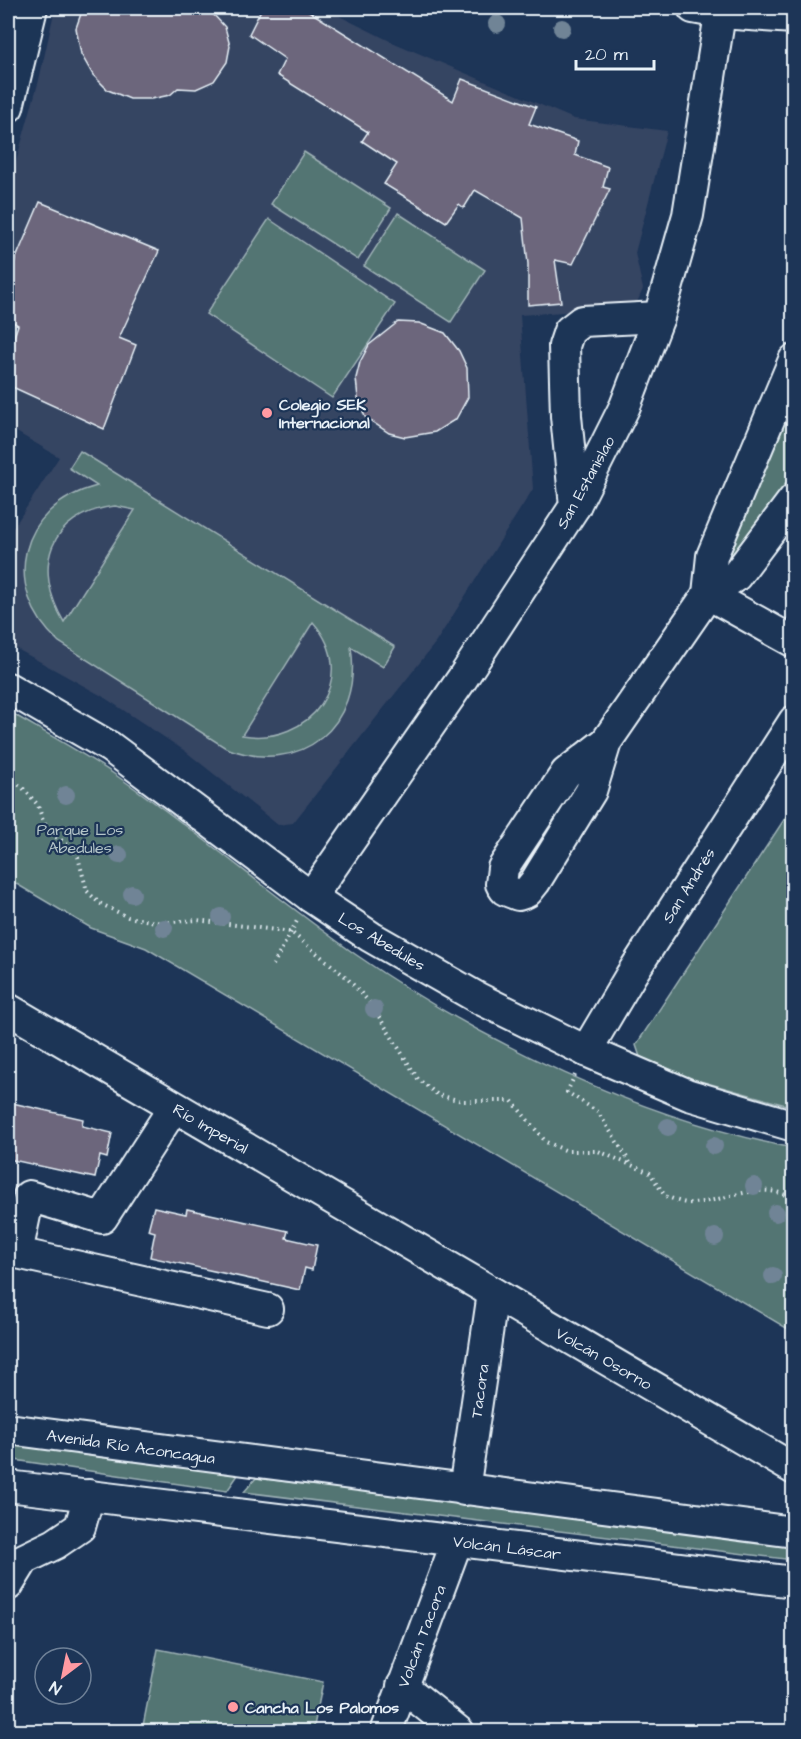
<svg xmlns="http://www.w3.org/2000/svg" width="801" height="1739" font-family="'Architects Daughter',sans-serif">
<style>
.built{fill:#354462}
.green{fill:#537473;stroke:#9eb2b6;stroke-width:1.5;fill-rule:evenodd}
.building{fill:#6c667b;stroke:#e8f1f8;stroke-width:1.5}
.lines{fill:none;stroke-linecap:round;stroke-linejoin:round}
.minor-casing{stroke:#e8f1f8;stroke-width:34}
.path{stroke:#e8f1f8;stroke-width:4;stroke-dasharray:1.5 4.5;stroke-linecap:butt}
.minor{stroke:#1d3557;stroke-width:30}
.tree{fill:#708496}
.poi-dot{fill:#ff9aa2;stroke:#1d3557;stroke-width:2}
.labels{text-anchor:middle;stroke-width:4.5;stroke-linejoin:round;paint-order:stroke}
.poi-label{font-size:16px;font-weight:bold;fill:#e8f1f8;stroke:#1d3557;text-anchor:start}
.street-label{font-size:16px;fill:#e8f1f8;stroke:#1d3557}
.park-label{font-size:16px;fill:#b4c5c9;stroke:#1d3557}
</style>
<rect width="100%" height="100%" fill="#1d3557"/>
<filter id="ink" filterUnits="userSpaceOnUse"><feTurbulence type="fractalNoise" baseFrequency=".0167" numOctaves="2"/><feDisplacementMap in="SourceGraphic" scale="12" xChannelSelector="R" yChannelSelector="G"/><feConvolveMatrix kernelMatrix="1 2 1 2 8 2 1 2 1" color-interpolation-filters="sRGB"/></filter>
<g filter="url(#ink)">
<polygon class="built" points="55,8 323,8 392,42 574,119 667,131 635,253 643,289 635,307 520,315 533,489 436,642 293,823 278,825 185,751 102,696 8,644 8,536 59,457 8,427 8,190 39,80"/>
<g class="green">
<polygon points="304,152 391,208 358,260 271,204"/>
<polygon points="398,213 485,270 451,322 364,266"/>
<polygon points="269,219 395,304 332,398 206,314"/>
<polygon points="793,402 793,474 727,562"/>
<path d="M80 451 395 647 383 667 351 647C363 726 301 777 226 748L59 642C0 588 18 506 97 486L69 468ZM115 506 135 510 64 622C32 568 48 514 115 506ZM313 622C362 678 310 747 242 735Z"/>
<path d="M8 711C44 732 82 752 117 776 199 832 274 897 355 954 483 1043 640 1118 793 1148V1332L146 948 91 928 8 879Z"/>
<polygon points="793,806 793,1107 689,1078 640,1057 636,1045"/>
<polygon points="8,1443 238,1475 227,1491 8,1459"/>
<polygon points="256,1478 793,1543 793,1560 244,1492"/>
<polygon points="158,1649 323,1682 313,1731 142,1731"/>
</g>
<g class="building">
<polygon points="83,8 200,8 214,15 225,27 230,46 227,62 214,81 196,89 178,88 170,95 151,99 130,99 108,90 93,75 81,54 76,28"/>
<polygon points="262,8 304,8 453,101 462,79 536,107 529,124 578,141 575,155 608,167 603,187 610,189 573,264 555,260 561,302 528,305 528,264 523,218 475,190 464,208 459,204 446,222 384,184 397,164 362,141 368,132 277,75 285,59 249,34"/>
<polygon points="40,202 159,251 119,338 136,345 104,429 8,385 8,354 18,325 8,319 8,277"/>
<polygon points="398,322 419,323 445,333 459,351 467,368 468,397 456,419 435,432 405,437 389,433 365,417 358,398 356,378 360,362 369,345"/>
<polygon points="8,1102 83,1119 82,1126 112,1133 107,1158 100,1156 95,1178 8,1159"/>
<polygon points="154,1207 186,1214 187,1209 288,1231 286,1238 317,1245 312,1270 305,1268 300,1290 150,1257 155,1232 148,1230"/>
</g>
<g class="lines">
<g class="minor-casing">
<g id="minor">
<polyline points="693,8 720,13 794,18"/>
<polyline points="8,107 32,8"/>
<polyline points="794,360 712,556 708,594 794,642"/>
<polyline points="575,506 566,416 564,346 569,331 582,321 659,317"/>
<polyline points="8,688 110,747 311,897 371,937 478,998 586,1051 689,1095 794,1126"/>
<polyline points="606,742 591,791 535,882 527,892 518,895 505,890 501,884 503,868 566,773 606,742 708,594 736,576 794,499"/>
<polyline points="311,897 462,679 575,506 625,406 659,317 688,215 721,8"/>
<polyline points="8,1009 794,1469"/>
<polyline points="586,1051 631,975 794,721"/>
<polyline points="174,1107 102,1218 29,1196 17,1253 268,1309"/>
<polyline points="8,1429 794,1532"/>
<polyline points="8,1486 794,1582"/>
<polyline points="464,1490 493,1293"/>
<polyline points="8,1585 24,1559 55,1544 80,1527 89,1495"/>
<polyline points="402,1686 459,1732"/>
<polyline points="386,1732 457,1541"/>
</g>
</g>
<g class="path">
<path d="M8 779 21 786 38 805 43 821 52 835 68 844 78 857 87 891 99 903 128 917 161 923 197 920 291 932 346 977 371 1004 418 1079 438 1095 462 1101H512L546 1142 567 1151H598L650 1173 665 1196C673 1199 684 1204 692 1203 726 1202 763 1178 794 1200"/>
<polyline points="273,965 297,921"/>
<polyline points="575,1075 567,1092 598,1112 631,1164"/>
</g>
<use href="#minor" class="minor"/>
</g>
<g class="tree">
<circle cx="497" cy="24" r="9"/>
<circle cx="562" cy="28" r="9"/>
<circle cx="66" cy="795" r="9"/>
<circle cx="119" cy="855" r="9"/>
<circle cx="132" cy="894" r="9"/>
<circle cx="221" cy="917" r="9"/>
<circle cx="164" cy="928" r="9"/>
<circle cx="374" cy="1009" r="9"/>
<circle cx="668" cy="1127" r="9"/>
<circle cx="714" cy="1146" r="9"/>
<circle cx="754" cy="1186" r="9"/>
<circle cx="776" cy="1213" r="9"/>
<circle cx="715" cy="1237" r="9"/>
<circle cx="773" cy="1276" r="9"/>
</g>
</g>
<g class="poi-dot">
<circle cx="267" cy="413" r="6"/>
<circle cx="233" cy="1707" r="6"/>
</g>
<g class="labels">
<g class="poi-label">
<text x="279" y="410">Colegio SEK<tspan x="279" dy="18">Internacional</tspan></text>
<text x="245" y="1713">Cancha Los Palomos</text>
</g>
<g class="street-label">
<text transform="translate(585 482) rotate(-61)" y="6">San Estanislao</text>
<text transform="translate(688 885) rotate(-58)" y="6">San Andrés</text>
<text transform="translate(382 941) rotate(31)" y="6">Los Abedules</text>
<text transform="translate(211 1128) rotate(30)" y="6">Río Imperial</text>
<text transform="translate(604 1358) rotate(30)" y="6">Volcán Osorno</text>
<text transform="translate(479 1391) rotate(-82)" y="6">Tacora</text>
<text transform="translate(131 1446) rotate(8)" y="6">Avenida Río Aconcagua</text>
<text transform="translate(507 1547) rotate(7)" y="6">Volcán Láscar</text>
<text transform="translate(421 1636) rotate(-69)" y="6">Volcán Tacora</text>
</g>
<g class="park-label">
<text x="80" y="835">Parque Los<tspan x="80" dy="18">Abedules</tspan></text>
</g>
</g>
<rect width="801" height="1739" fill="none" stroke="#1d3557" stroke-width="30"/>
<rect x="15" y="15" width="771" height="1709" fill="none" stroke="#e8f1f8" stroke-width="2" filter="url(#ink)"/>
<g transform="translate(63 1676) rotate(212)"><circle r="28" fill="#1d3557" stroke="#6e8097" stroke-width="1.5"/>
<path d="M0-4.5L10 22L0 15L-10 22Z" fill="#ff9aa2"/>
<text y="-9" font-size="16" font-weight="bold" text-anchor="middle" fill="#e8f1f8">N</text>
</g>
<path d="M576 60v9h78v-9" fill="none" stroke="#e8f1f8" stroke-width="3"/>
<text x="585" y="60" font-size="18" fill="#e8f1f8" stroke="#1d3557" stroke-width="4.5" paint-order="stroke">20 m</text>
</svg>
